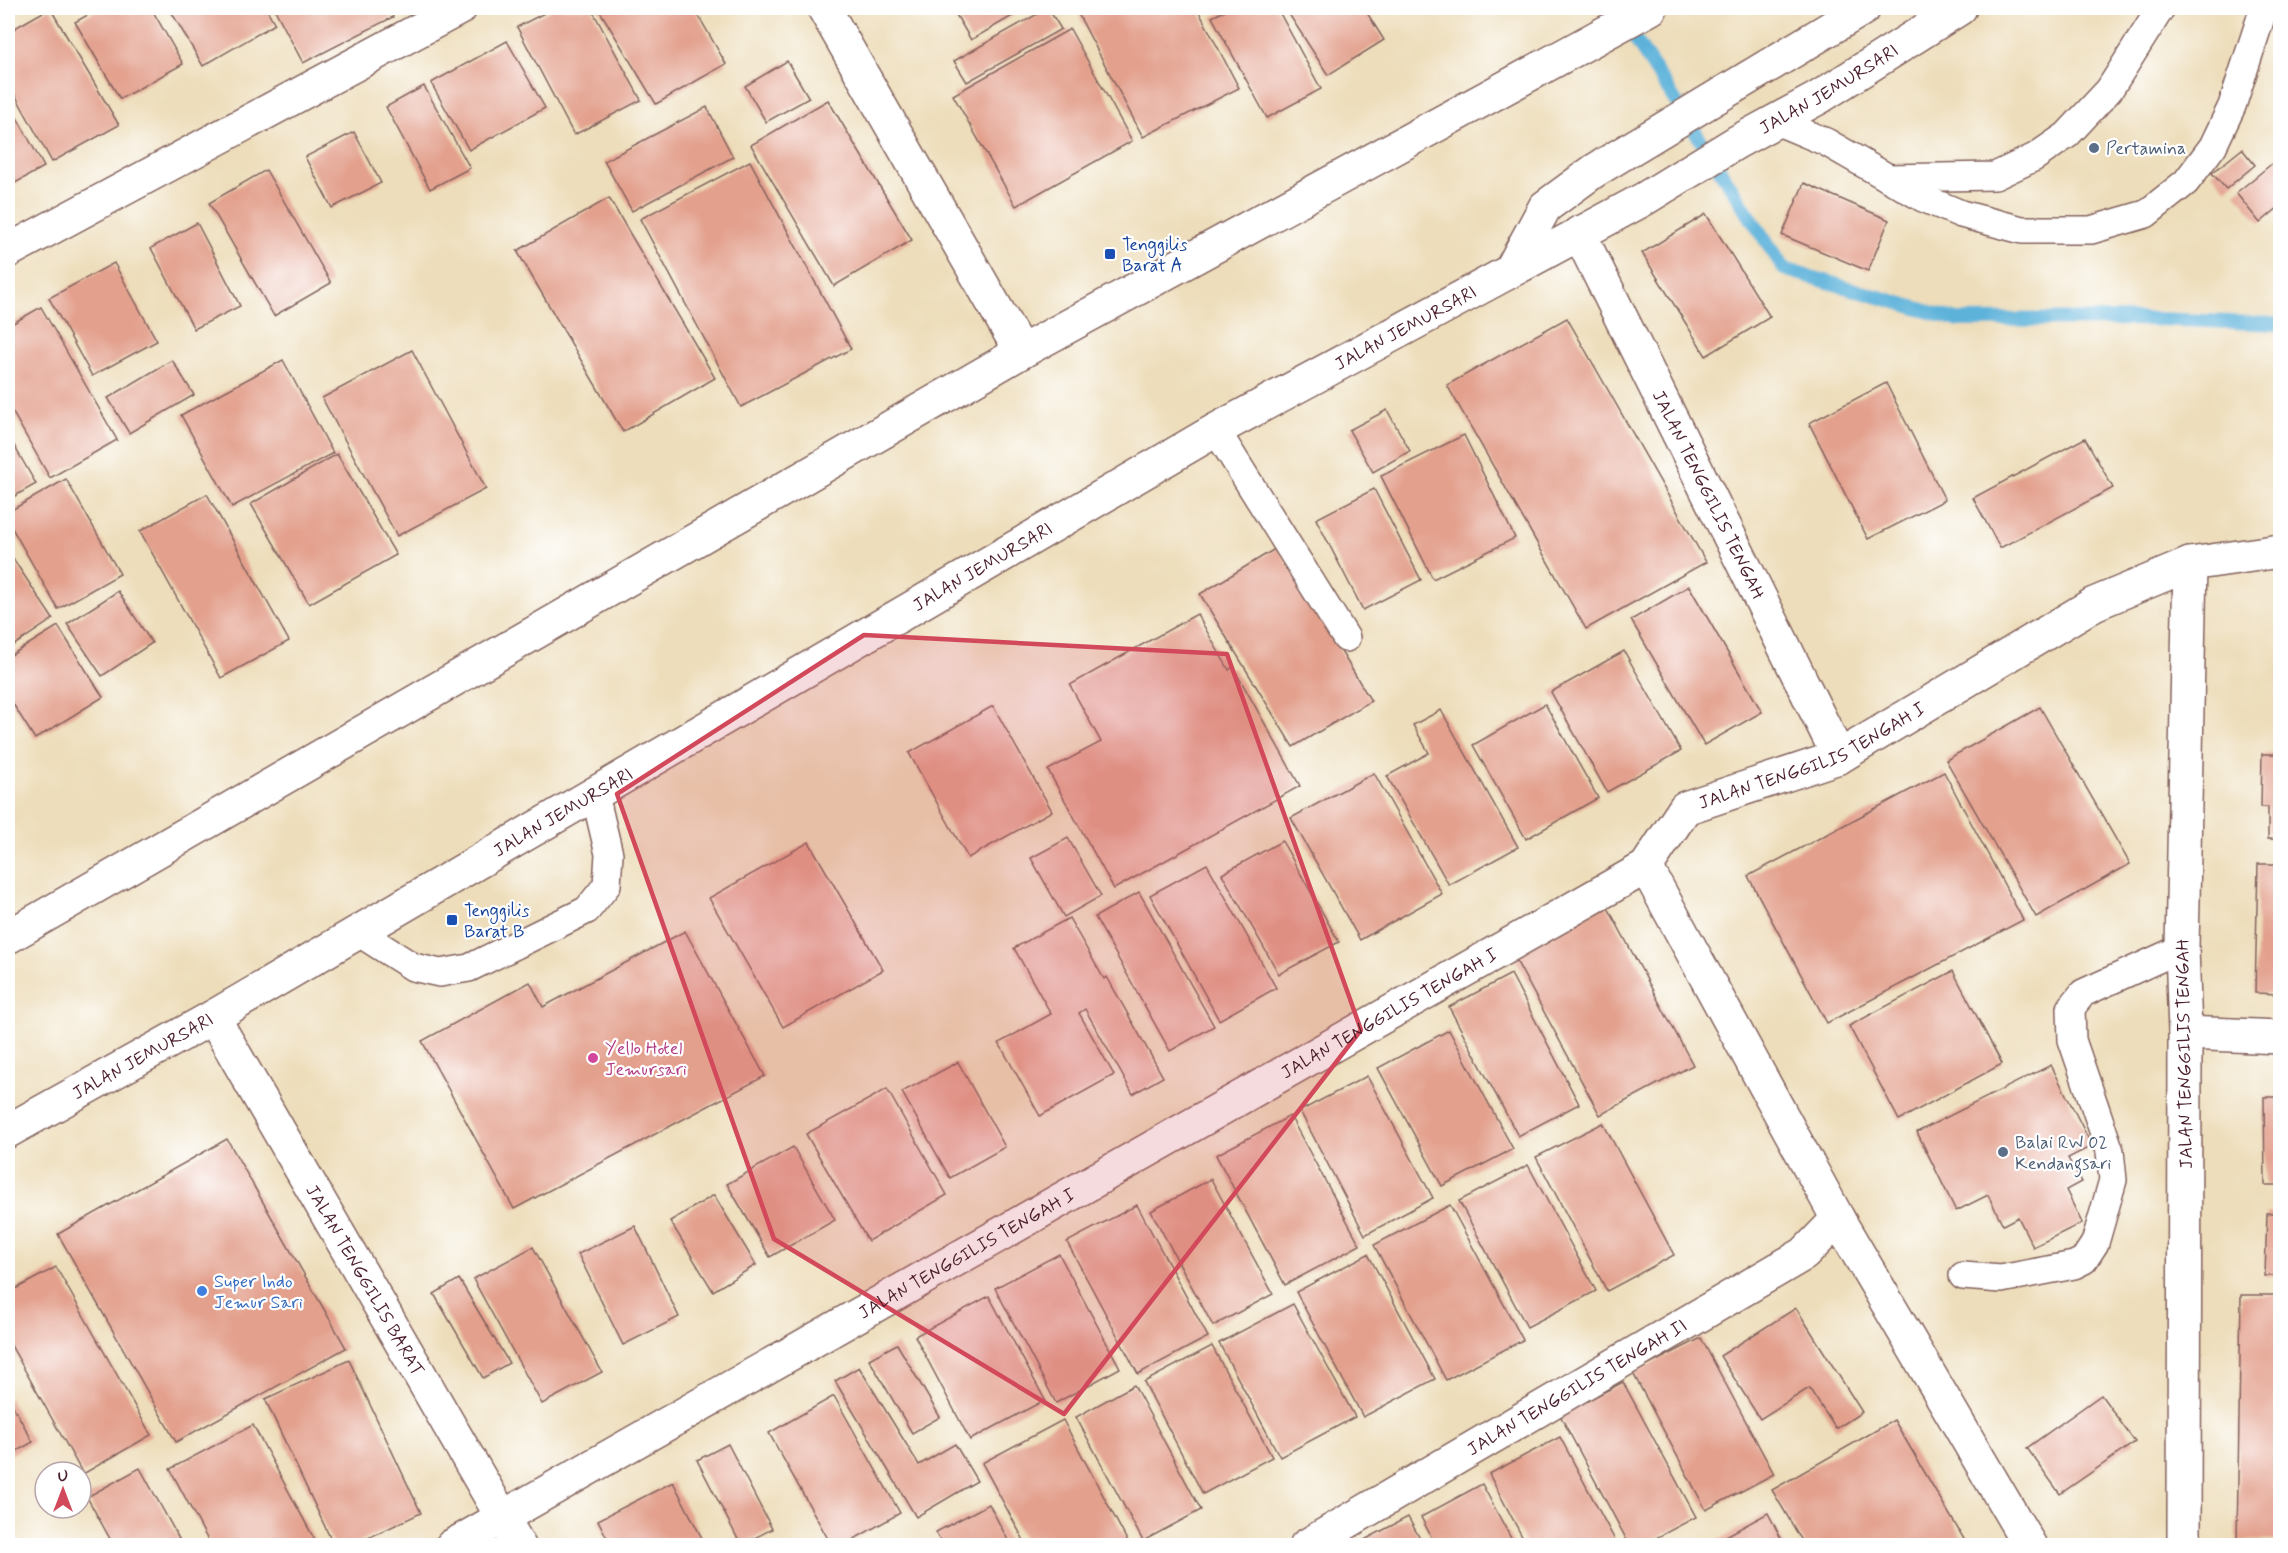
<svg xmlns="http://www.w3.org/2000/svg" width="2288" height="1553" font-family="Mynerve,sans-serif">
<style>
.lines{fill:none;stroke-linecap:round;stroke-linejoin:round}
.stream{stroke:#5db2da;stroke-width:14}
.building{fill:#e3a08d}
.service-casing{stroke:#83625d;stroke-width:30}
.minor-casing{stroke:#83625d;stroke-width:36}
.tertiary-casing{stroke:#83625d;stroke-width:36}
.primary-casing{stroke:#83625d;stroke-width:36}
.service{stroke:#fff;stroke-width:27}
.minor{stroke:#fff;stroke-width:33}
.tertiary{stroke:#fff;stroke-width:33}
.primary{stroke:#fff;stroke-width:33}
.marked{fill:#d1495b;fill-opacity:0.2;stroke:#d1495b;stroke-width:4.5;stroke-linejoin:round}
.service-dot{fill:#5c6f8a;stroke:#fff;stroke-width:2}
.transit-dot{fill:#1a4fb4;stroke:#fff;stroke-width:2}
.hotel-dot{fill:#d1479c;stroke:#fff;stroke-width:2}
.shop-dot{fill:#3f7fe0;stroke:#fff;stroke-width:2}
.labels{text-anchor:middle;stroke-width:4.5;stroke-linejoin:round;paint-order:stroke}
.street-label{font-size:18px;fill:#4a1f2b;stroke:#fff}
.service-label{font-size:18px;fill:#4e5e75;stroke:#fff;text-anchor:start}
.transit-label{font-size:18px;fill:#164399;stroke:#fff;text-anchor:start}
.hotel-label{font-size:18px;fill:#b23c85;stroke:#fff;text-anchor:start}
.shop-label{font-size:18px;fill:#366cbe;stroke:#fff;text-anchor:start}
</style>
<rect width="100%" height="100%" fill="#fff"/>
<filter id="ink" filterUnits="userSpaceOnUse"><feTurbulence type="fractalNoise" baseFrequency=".0167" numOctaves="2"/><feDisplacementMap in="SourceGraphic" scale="12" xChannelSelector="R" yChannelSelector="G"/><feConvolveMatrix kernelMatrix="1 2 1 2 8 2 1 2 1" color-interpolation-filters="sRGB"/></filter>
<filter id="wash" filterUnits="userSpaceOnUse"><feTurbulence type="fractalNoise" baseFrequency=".008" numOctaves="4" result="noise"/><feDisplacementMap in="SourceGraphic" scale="24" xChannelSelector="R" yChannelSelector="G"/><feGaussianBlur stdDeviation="1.35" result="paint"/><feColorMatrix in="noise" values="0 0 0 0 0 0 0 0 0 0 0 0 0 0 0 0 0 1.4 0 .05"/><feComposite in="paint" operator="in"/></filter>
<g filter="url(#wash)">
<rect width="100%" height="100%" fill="#edddba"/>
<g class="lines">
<polyline class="stream" points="1615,8 1784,269 1957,320 2157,319 2280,324"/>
</g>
<g id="blocks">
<g class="building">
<polygon points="50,8 119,125 52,162 8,82 8,32"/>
<polygon points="100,8 151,8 183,64 120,99 75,22"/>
<polygon points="169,8 266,8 275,24 203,66"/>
<polygon points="274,8 389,8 393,17 303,63"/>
<polygon points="554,8 591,8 641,100 574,135 517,27"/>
<polygon points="598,8 694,8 726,64 656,104"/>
<polygon points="964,8 1026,8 971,40 955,13"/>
<polygon points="1048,8 1061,29 967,82 954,61"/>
<polygon points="1075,8 1197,8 1239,88 1143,137"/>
<polygon points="1230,8 1277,8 1321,89 1267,118 1212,17"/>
<polygon points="1285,8 1364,8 1384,40 1328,75"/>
<polygon points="1070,29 1132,141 1016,206 953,95"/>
<polygon points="507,41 545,108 469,150 431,83"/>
<polygon points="787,61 809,98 766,122 745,86"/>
<polygon points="424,86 470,168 430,189 386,107"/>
<polygon points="828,100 912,240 834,286 751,145"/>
<polygon points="8,101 44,167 8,187"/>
<polygon points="707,107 733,157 632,211 604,161"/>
<polygon points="354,132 381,183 332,208 305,157"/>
<polygon points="2242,149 2255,165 2226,189 2212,173"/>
<polygon points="2280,157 2280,206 2260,223 2236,193"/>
<polygon points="750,161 851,349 741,407 640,219"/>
<polygon points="266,170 331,283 274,316 209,203"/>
<polygon points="1804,183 1889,220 1868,271 1782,235"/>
<polygon points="609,198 715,378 623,432 517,251"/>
<polygon points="1706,214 1770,317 1706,356 1642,253"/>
<polygon points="197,223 240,306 194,329 151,248"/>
<polygon points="114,263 157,341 92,376 49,298"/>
<polygon points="41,307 117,440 50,478 8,404 8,326"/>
<polygon points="1567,318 1706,562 1586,629 1447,385"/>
<polygon points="412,350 486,489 397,536 322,398"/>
<polygon points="172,360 194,395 129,433 108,398"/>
<polygon points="283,360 333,453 232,507 181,415"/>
<polygon points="1886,383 1945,500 1868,539 1809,423"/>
<polygon points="1387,410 1410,451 1373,472 1349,430"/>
<polygon points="8,435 36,484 8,500"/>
<polygon points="1464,435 1515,538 1433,579 1381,476"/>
<polygon points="2085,438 2113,488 2000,548 1973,498"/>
<polygon points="337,454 396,555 309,604 251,504"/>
<polygon points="66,479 120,574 58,609 8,521 8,512"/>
<polygon points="1374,489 1421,580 1363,610 1316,519"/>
<polygon points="207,494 289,641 221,678 140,531"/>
<polygon points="1278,547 1371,701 1293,747 1200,594"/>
<polygon points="8,551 53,619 8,649"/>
<polygon points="1689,586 1762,712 1704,745 1631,620"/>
<polygon points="118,591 152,643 102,676 67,624"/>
<polygon points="1197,614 1229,670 1233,667 1300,786 1114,889 1048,770 1101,742 1070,685"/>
<polygon points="58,626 103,697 35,739 8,696 8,657"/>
<polygon points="1624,651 1681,751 1607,792 1551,692"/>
<polygon points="2279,668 2280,668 2280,711 2277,711"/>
<polygon points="1545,704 1598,798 1526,839 1473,745"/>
<polygon points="993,706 1052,811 968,858 909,753"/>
<polygon points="2040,707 2130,864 2036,917 1946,760"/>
<polygon points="1441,710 1518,847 1449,885 1387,776 1429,753 1413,725"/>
<polygon points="2262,754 2280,754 2280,839 2268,839 2268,807 2261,807"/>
<polygon points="1944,772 2023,920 1827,1023 1748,876"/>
<polygon points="1374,773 1442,894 1360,940 1291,818"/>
<polygon points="1068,838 1101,896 1064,917 1031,858"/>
<polygon points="1282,841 1339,942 1279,974 1222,874"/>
<polygon points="809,842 883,970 783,1027 709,898"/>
<polygon points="1207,864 1276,988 1219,1020 1150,895"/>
<polygon points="2258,864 2280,864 2280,994 2255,993"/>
<polygon points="1139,892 1214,1026 1170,1051 1095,917"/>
<polygon points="1606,904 1693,1065 1600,1115 1512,953"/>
<polygon points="1069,918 1104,979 1107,977 1163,1077 1133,1094 1085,1009 1079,1013 1114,1075 1040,1116 999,1043 1051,1014 1014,948"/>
<polygon points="685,931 765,1076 514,1209 422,1041 530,982 543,1007"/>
<polygon points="1953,971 2002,1064 1899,1120 1849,1026"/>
<polygon points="1511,974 1579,1104 1518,1136 1449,1007"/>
<polygon points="1449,1030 1513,1149 1442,1186 1378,1068"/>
<polygon points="958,1062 1005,1147 950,1178 902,1092"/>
<polygon points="2051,1065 2092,1146 2068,1158 2081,1182 2066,1190 2082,1223 2033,1247 2018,1217 2003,1225 1988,1195 1956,1211 1917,1132"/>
<polygon points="1367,1076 1433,1198 1365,1235 1300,1111"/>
<polygon points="887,1089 947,1195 868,1241 806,1134"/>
<polygon points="2264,1097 2280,1097 2280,1185 2265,1185"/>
<polygon points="1290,1116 1360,1245 1285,1285 1216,1155"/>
<polygon points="1603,1123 1674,1255 1607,1291 1536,1157"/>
<polygon points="227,1139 346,1348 176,1442 58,1234"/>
<polygon points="793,1147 835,1220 770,1257 727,1184"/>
<polygon points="1528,1165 1596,1291 1527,1327 1459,1201"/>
<polygon points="1211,1179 1273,1294 1213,1326 1151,1211"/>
<polygon points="714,1195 756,1265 713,1291 670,1221"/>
<polygon points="1137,1205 1208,1337 1138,1374 1067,1242"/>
<polygon points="1450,1205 1523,1340 1446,1380 1374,1245"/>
<polygon points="2267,1213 2280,1213 2280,1276 2265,1276"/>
<polygon points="635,1226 679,1317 623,1345 578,1254"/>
<polygon points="533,1247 602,1372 542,1404 473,1279"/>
<polygon points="1059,1254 1120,1368 1056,1403 995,1288"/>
<polygon points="1368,1254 1435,1379 1363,1417 1296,1292"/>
<polygon points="56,1267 151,1435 83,1474 8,1340 8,1293"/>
<polygon points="459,1279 509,1363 483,1378 434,1294"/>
<polygon points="2241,1295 2280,1295 2280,1541 2237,1541"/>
<polygon points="989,1296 1045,1400 970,1440 915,1336"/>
<polygon points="1293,1304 1355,1417 1280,1457 1219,1343"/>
<polygon points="1796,1308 1862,1412 1836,1429 1809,1388 1760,1419 1720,1356"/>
<polygon points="1701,1338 1774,1474 1706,1510 1633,1373"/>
<polygon points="897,1344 940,1417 912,1433 869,1359"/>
<polygon points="1212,1346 1272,1457 1203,1494 1144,1382"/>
<polygon points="349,1360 421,1513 351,1546 334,1546 265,1399"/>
<polygon points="859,1367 919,1465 955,1444 977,1481 916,1517 835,1381"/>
<polygon points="1623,1382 1696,1517 1641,1546 1630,1546 1560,1415"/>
<polygon points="1134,1385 1201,1510 1143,1541 1076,1417"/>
<polygon points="2101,1395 2135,1442 2060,1494 2027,1448"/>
<polygon points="834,1396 900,1513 842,1546 832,1546 769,1433"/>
<polygon points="8,1397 33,1442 8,1456"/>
<polygon points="1063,1420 1130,1546 1027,1546 982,1463"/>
<polygon points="1894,1420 1968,1546 1805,1546 1772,1490"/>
<polygon points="253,1425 318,1546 211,1546 170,1469"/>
<polygon points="1560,1437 1618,1546 1527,1546 1489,1474"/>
<polygon points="728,1444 772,1529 741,1545 697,1460"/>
<polygon points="140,1468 183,1546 114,1546 87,1497"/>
<polygon points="673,1482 706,1546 611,1546 598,1520"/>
<polygon points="1482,1484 1515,1546 1436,1546 1421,1517"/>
<polygon points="989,1504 1011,1546 943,1546 936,1532"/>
<polygon points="1768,1513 1785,1546 1708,1546"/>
<polygon points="1408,1517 1424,1546 1353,1546"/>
</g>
</g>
</g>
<g filter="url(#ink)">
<use href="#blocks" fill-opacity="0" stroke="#83625d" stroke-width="1.5"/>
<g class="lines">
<g class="service-casing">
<g id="service">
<polyline points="1776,121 1826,142 1923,198 1961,214 2022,230 2091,230 2146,214 2186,182 2213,146 2232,106 2264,8"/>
<polyline points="1888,178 1995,176 2035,157 2067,135 2109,90 2161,8"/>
<polyline points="1216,430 1346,638"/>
<polyline points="358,932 413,967 440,973 469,968 587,910 607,885 609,854 595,795"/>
<polyline points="1963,1276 2001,1279 2074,1265 2084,1260 2095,1243 2113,1180 2110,1151 2072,1040 2071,1008 2083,993 2182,948"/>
</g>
</g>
<g class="minor-casing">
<g id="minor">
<polyline points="824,8 1021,352"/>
<path id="s1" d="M1579 233 1839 757"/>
<polyline points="8,251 460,8"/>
<polyline points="1646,867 1838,1219 2030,1546"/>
<polyline points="2185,1033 2280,1037"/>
<path id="s2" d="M452 1546 1646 867 1685 808 1839 757 2094 604 2190 564 2280 551"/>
<path id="s3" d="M1306 1546 1804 1254 1838 1219"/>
<polyline points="2184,1546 2185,1033 2182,948 2190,564"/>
</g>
</g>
<g class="tertiary-casing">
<g id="tertiary">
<path id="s4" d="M213 1017 519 1546"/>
</g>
</g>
<g class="primary-casing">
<g id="primary">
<polyline points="1511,270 1545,207 1594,171 1864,8"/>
<polyline points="8,937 1021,352 1651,8"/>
<path id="s5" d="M8 1131 213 1017 1216 430 1644 199 1737 142 1818 98 1960 8"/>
</g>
</g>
<use href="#service" class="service"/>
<use href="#minor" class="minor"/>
<use href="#tertiary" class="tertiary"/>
<use href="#primary" class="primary"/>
</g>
</g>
<path class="marked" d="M864 635 1227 654 1361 1030 1064 1414 774 1239 617 794Z"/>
<g class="service-dot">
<circle cx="2094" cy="148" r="6"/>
<circle cx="2003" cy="1152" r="6"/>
</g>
<g class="transit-dot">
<rect x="1104" y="248" width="12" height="12" rx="3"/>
<rect x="446" y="914" width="12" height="12" rx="3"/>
</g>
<circle class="hotel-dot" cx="593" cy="1058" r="6"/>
<circle class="shop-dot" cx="202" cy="1291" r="6"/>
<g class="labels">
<g class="street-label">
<text dy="6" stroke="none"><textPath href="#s5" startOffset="2098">JALAN JEMURSARI</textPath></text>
<text dy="6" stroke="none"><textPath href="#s5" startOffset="1612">JALAN JEMURSARI</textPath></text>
<text dy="6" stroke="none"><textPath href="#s1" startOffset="292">JALAN TENGGILIS TENGAH</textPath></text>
<text dy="6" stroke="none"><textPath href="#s5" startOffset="1126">JALAN JEMURSARI</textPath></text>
<text dy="6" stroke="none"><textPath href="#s2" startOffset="1582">JALAN TENGGILIS TENGAH I</textPath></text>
<text dy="6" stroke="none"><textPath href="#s5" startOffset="640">JALAN JEMURSARI</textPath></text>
<text dy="6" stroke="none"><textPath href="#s2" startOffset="1078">JALAN TENGGILIS TENGAH I</textPath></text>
<text transform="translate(2184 1054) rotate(-91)" y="6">JALAN TENGGILIS TENGAH</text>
<text dy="6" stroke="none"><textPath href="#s5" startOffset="154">JALAN JEMURSARI</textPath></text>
<text dy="6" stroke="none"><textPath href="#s2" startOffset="592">JALAN TENGGILIS TENGAH I</textPath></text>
<text dy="6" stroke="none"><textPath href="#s4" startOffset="304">JALAN TENGGILIS BARAT</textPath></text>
<text dy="6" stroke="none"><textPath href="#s3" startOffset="314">JALAN TENGGILIS TENGAH II</textPath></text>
</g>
<g class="service-label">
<text x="2106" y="154">Pertamina</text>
<text x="2015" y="1148">Balai RW 02<tspan x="2015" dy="21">Kendangsari</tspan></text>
</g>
<g class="transit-label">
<text x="1122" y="250">Tenggilis<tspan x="1122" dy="21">Barat A</tspan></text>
<text x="464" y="916">Tenggilis<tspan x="464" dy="21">Barat B</tspan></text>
</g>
<g class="hotel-label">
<text x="605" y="1054">Yello Hotel<tspan x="605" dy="21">Jemursari</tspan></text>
</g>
<g class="shop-label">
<text x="214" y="1287">Super Indo<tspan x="214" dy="21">Jemur Sari</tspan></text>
</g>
</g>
<rect width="2288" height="1553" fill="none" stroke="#fff" stroke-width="30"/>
<g transform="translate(63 1490)"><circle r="28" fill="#ffffff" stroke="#b7a5aa" stroke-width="1.5"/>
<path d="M0-4.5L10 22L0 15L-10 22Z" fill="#d1495b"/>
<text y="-9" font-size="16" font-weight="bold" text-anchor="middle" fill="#4a1f2b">U</text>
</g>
</svg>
